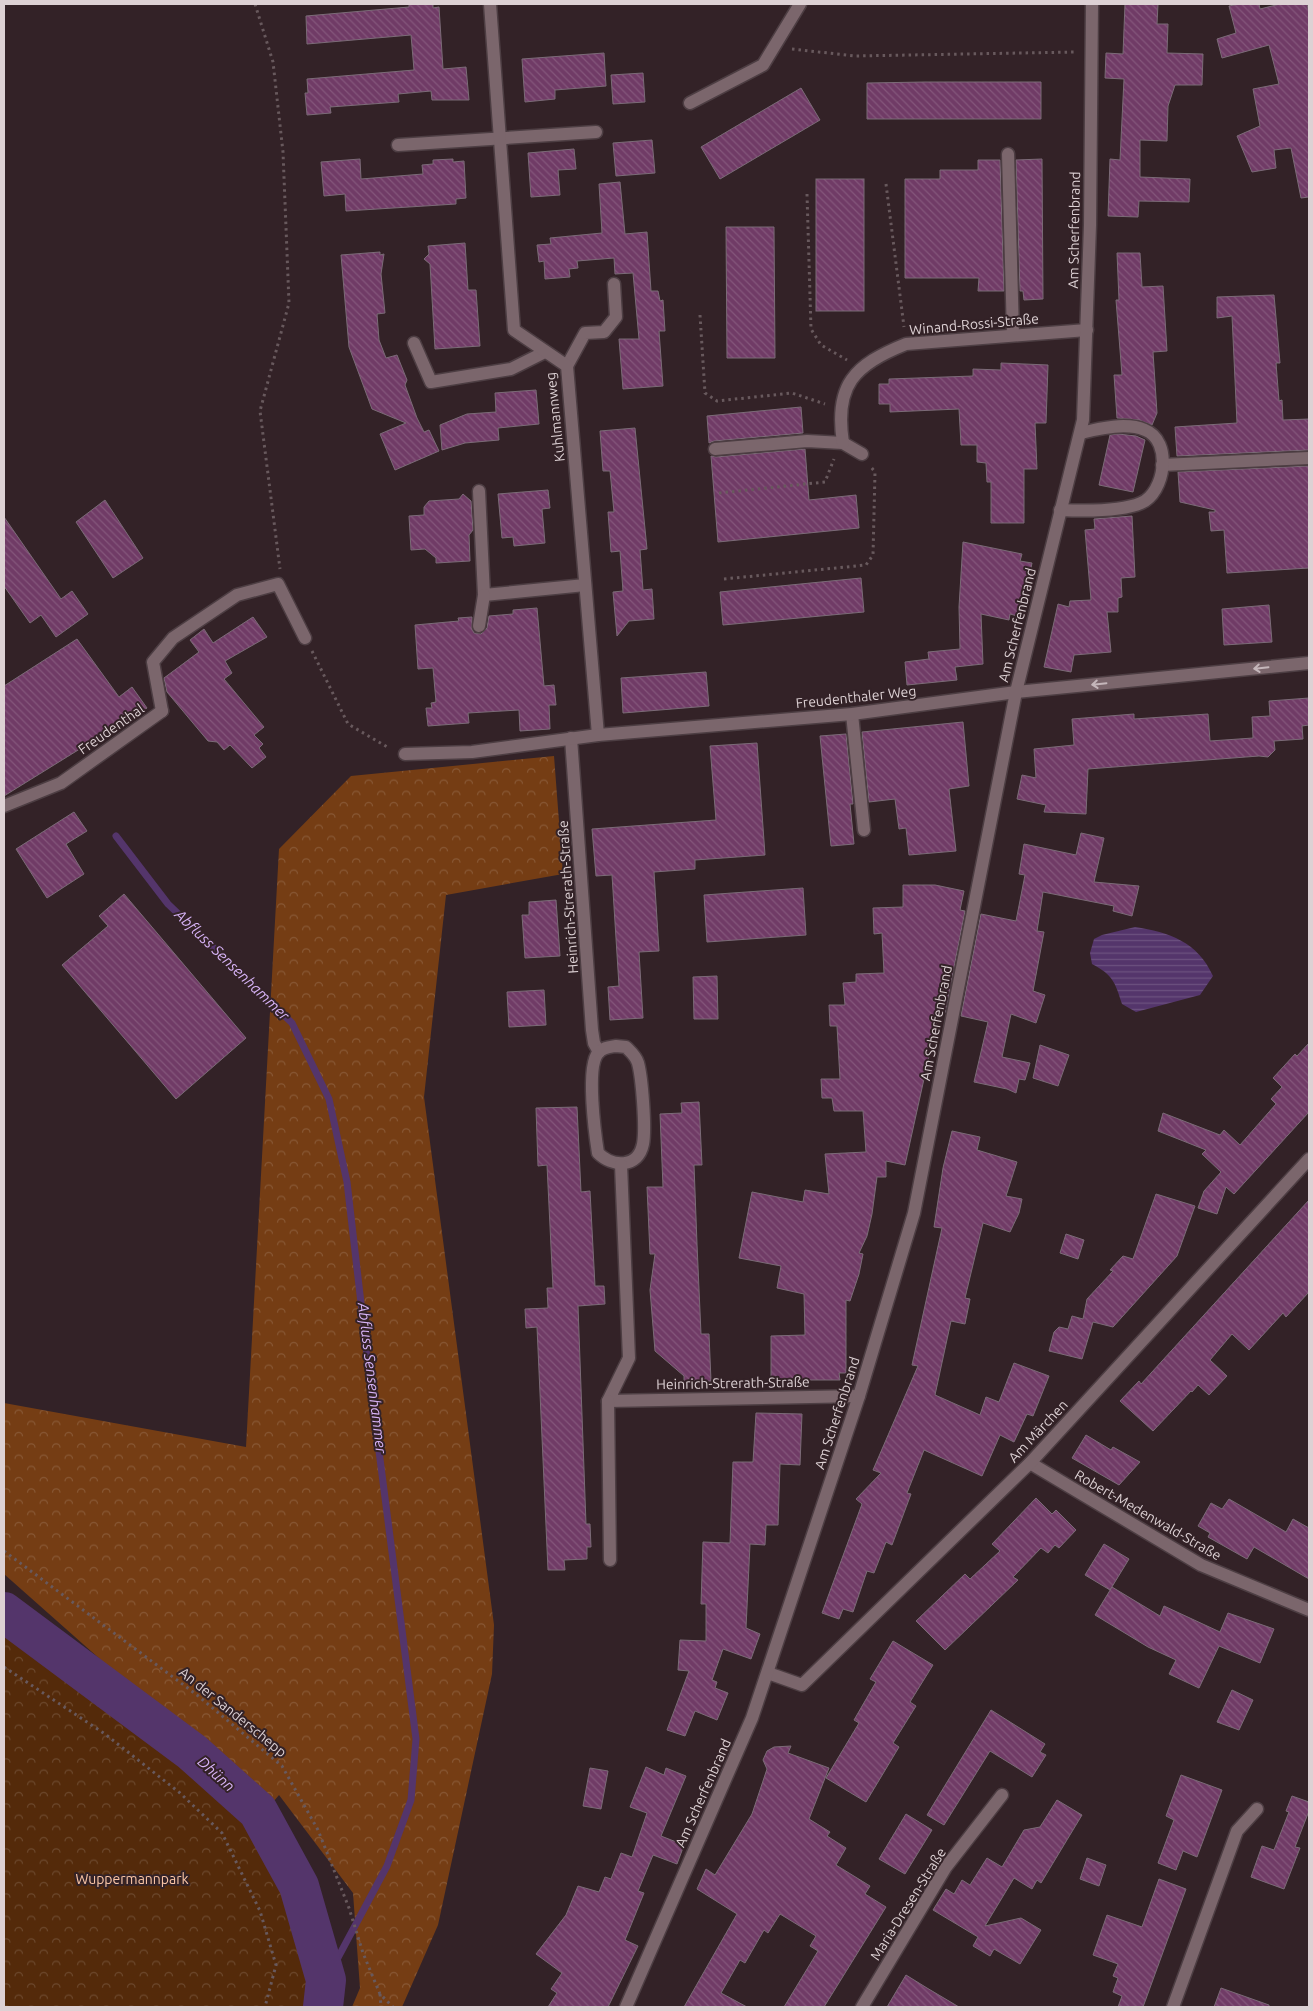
<svg xmlns="http://www.w3.org/2000/svg" width="1313" height="2011" font-family="Ubuntu,sans-serif">
<style>
.forest{fill:url(#forest-crowns)}
.park{fill:url(#park-crowns)}
.water{fill:url(#water-rules)}
.lines{fill:none;stroke-linecap:round;stroke-linejoin:round}
.stream{stroke:#54356b;stroke-width:7}
.river{stroke:#54356b;stroke-width:40}
.building{fill:url(#building-back-hatch);stroke:#7b6b77}
.service-casing{stroke:#4d3e43;stroke-width:15}
.minor-casing{stroke:#4d3e43;stroke-width:15}
.path{stroke:#68595d;stroke-width:3;stroke-dasharray:2.5 4;stroke-linecap:butt}
.service{stroke:#7b666c;stroke-width:12}
.minor{stroke:#7b666c;stroke-width:12}
.oneway{stroke:#c4b6ba}
.labels{text-anchor:middle;stroke-width:4;stroke-linejoin:round;paint-order:stroke}
.street-label{font-size:14px;fill:#ddd1d4;stroke:#332227}
.park-label{font-size:14px;fill:#fbc6a6;stroke:#332227}
.water-label{font-size:15px;font-style:italic;fill:#d7b3f6;stroke:#332227}
</style>
<defs>
<pattern id="forest-crowns" width="20" height="18" patternUnits="userSpaceOnUse" patternTransform="scale(1.25)"><rect width="20" height="18" fill="#753d14"/><path d="M2 6a3 3 0 1 1 6 0M12 15a3 3 0 1 1 6 0" fill="none" stroke="#885835"/></pattern>
<pattern id="park-crowns" width="20" height="18" patternUnits="userSpaceOnUse" patternTransform="scale(1.25)"><rect width="20" height="18" fill="#542a0a"/><path d="M2 6a3 3 0 1 1 6 0M12 15a3 3 0 1 1 6 0" fill="none" stroke="#6c482d"/></pattern>
<pattern id="water-rules" width="6" height="5" patternUnits="userSpaceOnUse" patternTransform="scale(1.25)"><rect width="6" height="5" fill="#54356b"/><path d="M0 2.5h6" fill="none" stroke="#6c517f"/></pattern>
<pattern id="building-back-hatch" width="6" height="6" patternUnits="userSpaceOnUse" patternTransform="scale(1.25)"><rect width="6" height="6" fill="#703b66"/><path d="M-1 5l2 2M0 0l6 6M5-1l2 2" fill="none" stroke="#84567b"/></pattern>
</defs>
<rect width="100%" height="100%" fill="#332227"/>
<polygon class="forest" points="554,756 563,874 446,895 424,1097 494,1625 492,1674 438,1925 402,2007 352,2007 360,1988 353,1893 279,1795 268,1808 4,1574 4,1403 246,1447 279,849 351,776"/>
<polygon class="park" points="4,1610 201,1767 298,1868 311,2007 4,2007"/>
<path class="water" d="M1135 927C1169 932 1198 942 1213 976L1200 995 1136 1012 1122 1004C1115 982 1113 975 1092 964L1090 953 1094 939 1102 935Z"/>
<g class="lines">
<polyline class="stream" points="116,836 168,904 292,1023 329,1099 347,1182 370,1381 416,1739 411,1800 387,1866 326,1980"/>
<polyline class="river" points="4,1612 192,1752 258,1811 299,1886 326,1980 323,2007"/>
</g>
<g class="building">
<polygon points="409,4 433,4 433,8 439,7 443,69 466,67 469,100 432,100 431,91 398,94 399,102 330,107 331,113 307,115 305,93 308,93 307,79 414,70 411,35 307,44 306,16 409,7"/>
<polygon points="1125,4 1158,4 1157,24 1168,24 1167,53 1203,54 1202,85 1175,85 1168,106 1167,141 1140,140 1140,177 1190,179 1189,202 1139,201 1138,217 1108,216 1110,159 1120,160 1124,79 1105,78 1106,53 1123,54"/>
<polygon points="1239,4 1259,4 1260,9 1280,4 1307,4 1309,13 1309,197 1301,198 1291,148 1274,150 1276,168 1252,172 1237,136 1260,126 1253,89 1279,84 1269,45 1222,58 1217,39 1236,33 1229,6"/>
<polygon points="604,53 606,86 555,90 555,99 525,102 522,59"/>
<polygon points="643,73 645,102 613,104 611,75"/>
<polygon points="925,82 1041,82 1041,119 867,119 867,83"/>
<polygon points="801,88 820,120 720,179 701,147"/>
<polygon points="652,140 655,173 616,176 613,143"/>
<polygon points="574,149 576,169 558,170 560,195 531,197 528,153"/>
<polygon points="360,159 361,179 423,174 422,165 433,164 433,160 453,159 453,162 464,161 466,198 456,199 456,204 346,211 345,194 324,196 321,162"/>
<polygon points="1042,159 1043,299 1024,300 1023,291 1020,291 1016,160"/>
<polygon points="978,160 1000,160 1004,291 978,291 979,278 905,278 905,179 940,179 940,170 978,170"/>
<rect x="816" y="179" width="48" height="132"/>
<polygon points="620,182 625,234 647,232 651,291 658,291 660,301 663,300 665,331 659,331 663,386 623,389 619,339 639,339 633,273 615,274 614,258 577,261 578,268 569,269 570,277 545,279 544,261 539,262 537,245 551,244 550,238 602,233 599,184"/>
<polygon points="726,227 774,227 775,358 727,358"/>
<polygon points="465,243 468,290 476,290 480,346 435,349 430,264 424,259 429,254 428,246"/>
<polygon points="380,252 380,255 384,254 381,274 385,313 377,314 379,340 386,358 397,355 407,380 405,385 417,418 424,432 429,430 439,451 395,470 380,434 406,423 372,409 349,347 341,255"/>
<polygon points="1117,253 1140,253 1142,287 1163,286 1167,351 1153,352 1157,413 1152,425 1139,420 1117,418 1114,375 1122,375 1116,300 1119,300"/>
<polygon points="1274,295 1280,363 1276,363 1279,401 1282,400 1283,420 1309,419 1309,450 1177,456 1175,427 1237,423 1232,316 1217,318 1217,297"/>
<polygon points="1001,363 1048,365 1046,423 1035,423 1037,469 1024,469 1024,523 991,523 991,482 987,482 986,463 977,462 977,445 961,445 959,409 890,412 890,404 879,404 879,384 889,384 889,379 973,376 973,369 1001,370"/>
<polygon points="536,390 539,424 498,428 499,440 465,443 442,450 440,425 467,414 496,412 495,393"/>
<polygon points="801,407 803,433 714,441 709,443 707,416"/>
<polygon points="635,428 647,549 640,550 643,590 652,589 654,619 629,621 617,636 613,592 623,591 620,551 611,552 608,512 614,512 610,471 603,471 600,431"/>
<polygon points="1118,434 1136,436 1145,440 1133,492 1099,485 1110,435"/>
<polygon points="805,449 809,500 856,495 859,528 718,542 711,456 716,457"/>
<polygon points="1309,466 1309,568 1227,573 1224,530 1211,531 1209,512 1215,512 1215,510 1180,502 1178,472"/>
<polygon points="548,490 550,508 542,509 545,543 514,546 513,537 502,538 498,494"/>
<polygon points="463,494 471,501 473,530 469,535 470,561 436,563 436,558 425,549 411,550 409,516 424,515 424,507 429,501 459,499"/>
<polygon points="105,500 143,558 113,578 76,522"/>
<polygon points="1132,516 1135,577 1121,578 1122,597 1118,598 1118,612 1107,612 1111,652 1074,655 1071,672 1044,667 1058,604 1069,607 1070,601 1091,600 1085,530 1095,529 1094,519"/>
<polygon points="4,517 61,599 72,591 88,614 56,637 41,615 30,623 4,586"/>
<polygon points="963,542 1022,554 1020,561 1032,563 1021,617 1010,614 1009,620 981,614 983,664 955,667 957,680 907,685 905,662 929,659 928,652 960,649 959,607"/>
<polygon points="861,578 864,612 723,625 720,592"/>
<polygon points="1269,605 1272,642 1224,645 1222,609"/>
<polygon points="537,608 544,686 554,685 556,705 549,705 550,729 520,731 519,710 468,713 469,723 428,726 426,708 432,708 431,703 436,702 433,668 418,669 415,625 459,621 458,618 472,617 472,629 474,633 481,634 487,628 489,616 513,614 513,610"/>
<polygon points="253,617 267,637 225,661 232,673 224,679 264,727 254,735 263,744 259,748 266,757 252,768 230,745 224,750 217,742 208,741 167,692 164,678 199,652 190,640 204,629 213,643"/>
<polygon points="77,639 119,697 132,687 147,708 115,732 112,729 4,796 4,686"/>
<polygon points="706,672 709,706 623,713 621,678"/>
<polygon points="1309,698 1309,725 1302,726 1303,739 1274,741 1275,750 1268,757 1259,756 1088,769 1086,814 1044,812 1046,805 1017,799 1022,775 1036,778 1034,749 1074,745 1072,719 1134,714 1134,719 1208,714 1210,741 1253,738 1252,717 1270,716 1269,701"/>
<polygon points="963,722 969,786 949,789 956,851 909,855 906,828 899,829 895,799 869,802 862,732"/>
<polygon points="846,734 853,804 850,804 854,844 831,846 820,736"/>
<polygon points="757,743 765,855 695,860 695,869 654,872 659,951 639,952 643,1018 610,1020 608,987 619,986 612,875 596,876 592,829 716,820 710,746"/>
<polygon points="74,812 87,831 66,844 84,874 47,898 16,849"/>
<polygon points="1081,833 1104,838 1094,882 1139,886 1132,916 1113,911 1114,906 1043,892 1037,931 1044,932 1033,991 1045,995 1036,1023 1011,1014 1002,1057 1030,1063 1025,1080 1019,1079 1016,1093 1007,1089 974,1082 988,1022 961,1016 981,914 1016,921 1025,875 1019,874 1024,844 1076,855"/>
<polygon points="903,885 935,885 964,891 960,910 965,911 945,1013 939,1011 905,1165 886,1161 886,1177 877,1177 872,1214 867,1236 859,1253 863,1254 859,1274 850,1301 846,1300 846,1373 839,1373 840,1380 771,1380 771,1336 805,1335 804,1294 777,1288 781,1266 739,1258 752,1192 803,1202 805,1190 829,1194 825,1154 866,1152 863,1111 834,1111 832,1098 822,1098 821,1079 840,1079 837,1026 830,1026 829,1005 845,1005 843,983 856,982 856,974 884,973 882,933 874,934 873,908 903,907"/>
<polygon points="803,888 806,935 707,942 704,895"/>
<polygon points="124,894 246,1038 176,1099 62,965 108,926 99,916"/>
<polygon points="556,900 560,956 525,958 522,915 529,915 529,902"/>
<polygon points="717,976 718,1019 694,1019 693,977"/>
<polygon points="544,990 546,1025 509,1027 507,992"/>
<polygon points="1309,1043 1309,1112 1234,1194 1226,1187 1217,1214 1198,1208 1204,1191 1221,1172 1202,1154 1206,1150 1158,1131 1163,1113 1220,1135 1224,1130 1240,1145 1276,1104 1271,1099 1282,1087 1273,1078 1295,1054 1297,1056"/>
<polygon points="1040,1045 1069,1055 1058,1086 1033,1078"/>
<polygon points="699,1102 702,1165 694,1165 697,1244 701,1334 709,1334 711,1381 684,1381 684,1376 655,1351 650,1290 655,1254 650,1254 647,1187 663,1187 660,1114 682,1113 681,1103"/>
<polygon points="577,1107 581,1192 590,1191 595,1286 604,1286 605,1304 578,1306 586,1524 590,1524 591,1547 587,1547 587,1559 564,1560 565,1570 548,1570 537,1327 526,1328 525,1309 548,1308 547,1288 553,1288 547,1165 538,1166 536,1108"/>
<polygon points="952,1131 980,1137 977,1150 1017,1162 1006,1196 1022,1199 1019,1213 1010,1232 983,1223 965,1298 970,1299 965,1324 951,1321 935,1395 980,1415 986,1397 999,1402 1014,1363 1049,1376 1033,1416 1027,1414 1014,1442 1000,1435 982,1476 924,1450 907,1493 911,1494 892,1545 886,1542 874,1573 867,1571 853,1612 843,1609 839,1619 822,1613 862,1504 856,1499 881,1473 873,1470 918,1366 912,1365 942,1228 934,1227 943,1168"/>
<polygon points="1156,1194 1195,1206 1177,1256 1113,1327 1093,1322 1082,1359 1049,1351 1054,1332 1059,1327 1068,1329 1072,1316 1083,1319 1087,1299 1113,1271 1110,1270 1123,1256 1133,1259"/>
<polygon points="1309,1200 1309,1292 1286,1317 1283,1313 1249,1350 1232,1334 1210,1360 1227,1376 1209,1395 1198,1385 1192,1392 1191,1391 1153,1431 1120,1401 1139,1381 1141,1384"/>
<polygon points="1066,1234 1084,1240 1078,1259 1060,1253"/>
<polygon points="756,1413 802,1414 800,1465 780,1464 778,1525 766,1525 765,1545 750,1544 746,1628 760,1634 751,1659 723,1649 712,1680 717,1682 715,1688 728,1693 717,1720 695,1711 685,1736 667,1730 689,1671 678,1670 680,1640 706,1641 706,1604 701,1604 703,1542 730,1543 733,1462 753,1462"/>
<polygon points="1086,1435 1111,1450 1113,1447 1140,1462 1119,1485 1072,1458"/>
<polygon points="1036,1498 1052,1514 1056,1510 1076,1530 1059,1548 1055,1545 1048,1553 1041,1548 1013,1577 1018,1580 945,1650 916,1621 965,1574 970,1579 1000,1551 992,1544"/>
<polygon points="1229,1499 1286,1532 1293,1519 1309,1528 1309,1579 1254,1547 1247,1559 1208,1537 1210,1533 1198,1526 1211,1503 1222,1509"/>
<polygon points="1104,1544 1129,1559 1110,1590 1085,1575"/>
<polygon points="1112,1587 1160,1616 1164,1606 1220,1632 1228,1613 1274,1629 1260,1663 1219,1646 1199,1688 1169,1674 1176,1660 1148,1647 1095,1615"/>
<polygon points="893,1641 933,1665 910,1702 916,1706 893,1743 899,1747 866,1802 826,1778 859,1723 854,1720 876,1682 870,1679"/>
<polygon points="1232,1690 1253,1700 1239,1730 1217,1722"/>
<polygon points="991,1710 1045,1744 1040,1752 1046,1755 1032,1777 990,1751 944,1825 927,1815"/>
<polygon points="791,1746 788,1753 829,1768 809,1819 830,1832 827,1836 846,1848 836,1865 870,1886 865,1894 886,1907 824,2007 784,2007 818,1951 810,1946 816,1936 780,1914 768,1933 764,1930 745,1963 740,1960 721,1993 747,2007 684,2007 737,1914 697,1889 706,1869 715,1875 752,1814 767,1769 763,1760 767,1751 774,1747"/>
<polygon points="646,1767 664,1775 666,1768 686,1776 661,1836 684,1845 677,1864 653,1855 638,1891 644,1893 625,1940 638,1946 608,2007 548,2007 557,1993 551,1989 562,1973 536,1954 566,1915 578,1886 599,1892 605,1877 611,1879 621,1853 632,1857 647,1813 630,1807"/>
<polygon points="590,1768 608,1771 601,1809 583,1806"/>
<polygon points="1181,1775 1222,1790 1197,1857 1183,1851 1176,1870 1158,1863 1174,1820 1166,1816"/>
<polygon points="1292,1796 1309,1802 1309,1811 1295,1847 1300,1848 1284,1889 1251,1877 1262,1846 1274,1850 1289,1812 1286,1811"/>
<polygon points="1057,1800 1082,1815 1041,1883 1037,1880 1032,1889 1014,1878 985,1926 1021,1918 1041,1930 1020,1964 994,1949 990,1956 973,1946 978,1937 933,1910 946,1889 954,1894 962,1880 970,1885 987,1858 1002,1867 1024,1830 1040,1827"/>
<polygon points="906,1814 932,1830 905,1874 879,1859"/>
<polygon points="1087,1858 1106,1865 1099,1886 1080,1879"/>
<polygon points="1159,1879 1186,1889 1143,2007 1118,2007 1122,1996 1113,1992 1118,1978 1113,1976 1118,1964 1093,1955 1107,1915 1142,1927"/>
<polygon points="906,1975 927,1988 959,2007 887,2007"/>
<polygon points="1221,1988 1269,2005 1269,2007 1214,2007"/>
</g>
<g class="lines">
<g class="service-casing">
<g id="service">
<polyline points="690,103 763,65 800,4"/>
<polyline points="398,145 596,132"/>
<polyline points="1008,154 1013,334"/>
<polyline points="414,343 431,382 511,369 545,352"/>
<polyline points="567,366 585,333 604,332 616,317 614,284"/>
<polyline points="715,449 807,441 843,443 862,454"/>
<polyline points="1162,465 1309,458"/>
<polyline points="479,491 484,595 585,585"/>
<path d="M1060 510C1082 511 1120 512 1141 503 1165 493 1173 441 1145 430 1127 422 1100 428 1081 433"/>
<polyline points="479,626 484,595"/>
<polyline points="162,711 153,662 173,638 237,595 278,584 305,638"/>
<polyline points="852,714 864,830"/>
</g>
</g>
<g class="minor-casing">
<g id="minor">
<polyline points="490,4 514,330 567,366 598,735"/>
<path d="M843 443C834 385 854 365 906 344L1087 330"/>
<polyline points="571,738 592,1030 594,1043 599,1052"/>
<polyline points="405,754 472,752 598,735 852,714 1016,692 1309,663"/>
<polyline points="4,806 61,783 162,711"/>
<path d="M616 1046 626 1047C631 1052 636 1056 638 1063 642 1078 646 1128 643 1144 638 1169 612 1167 598 1153 595 1134 586 1067 598 1053 603 1047 610 1047 616 1046Z"/>
<polyline points="621,1165 629,1358 608,1401 859,1396"/>
<polyline points="608,1401 610,1560"/>
<polyline points="1030,1463 1201,1565 1309,1610"/>
<polyline points="768,1673 802,1685 1030,1463 1309,1159"/>
<polyline points="626,2007 752,1718 859,1396 914,1213 1016,692 1083,420 1090,225 1092,4"/>
<polyline points="862,2007 946,1867 1002,1795"/>
<polyline points="1173,2007 1237,1831 1257,1809"/>
</g>
</g>
<g class="path">
<polyline points="255,4 273,62 283,152 289,303 260,411 280,569"/>
<polyline points="792,49 855,56 1076,52"/>
<polyline points="886,184 904,327"/>
<polyline points="807,194 811,329 821,345 847,360"/>
<polyline points="700,315 705,393 717,401 792,393 825,404"/>
<polyline points="719,493 825,482 834,459"/>
<polyline points="724,579 866,565 873,555 875,472 871,467"/>
<polyline points="312,651 348,724 389,748"/>
<polyline points="4,1551 197,1695 282,1766 318,1830 349,1908 363,1953 380,1994 393,2007"/>
<polyline points="4,1667 105,1734 180,1793 222,1833 260,1911 276,1965 265,2007"/>
<polyline points="380,1994 381,2007"/>
</g>
<use href="#service" class="service"/>
<use href="#minor" class="minor"/>
</g>
<defs><path id="oneway-shaft" d="M-6 0H5M1.5-3L5.5 0L1.5 3" fill="none" stroke-width="1.6" stroke-linecap="round" stroke-linejoin="round" transform="scale(1.25)"/></defs>
<g class="oneway">
<use href="#oneway-shaft" transform="translate(1261 668) rotate(174)"/>
<use href="#oneway-shaft" transform="translate(1099 684) rotate(174)"/>
</g>
<g class="labels">
<g class="street-label">
<text transform="translate(1074 230) rotate(-89)" y="5">Am Scherfenbrand</text>
<text transform="translate(974 324) rotate(-5)" y="5">Winand-Rossi-Straße</text>
<text transform="translate(555 417) rotate(-96)" y="5">Kuhlmannweg</text>
<text transform="translate(1017 625) rotate(-76)" y="5">Am Scherfenbrand</text>
<text transform="translate(856 697) rotate(-6)" y="5">Freudenthaler Weg</text>
<text transform="translate(111 729) rotate(-35)" y="5">Freudenthal</text>
<text transform="translate(568 897) rotate(-94)" y="5">Heinrich-Strerath-Straße</text>
<text transform="translate(936 1023) rotate(-79)" y="5">Am Scherfenbrand</text>
<text transform="translate(733 1383) rotate(-1)" y="5">Heinrich-Strerath-Straße</text>
<text transform="translate(837 1413) rotate(-72)" y="5">Am Scherfenbrand</text>
<text transform="translate(1038 1431) rotate(-47)" y="5">Am Märchen</text>
<text transform="translate(1148 1515) rotate(30)" y="5">Robert-Medenwald-Straße</text>
<text transform="translate(233 1712) rotate(39)" y="5">An der Sanderschepp</text>
<text transform="translate(703 1793) rotate(-66)" y="5">Am Scherfenbrand</text>
<text transform="translate(908 1904) rotate(-58)" y="5">Maria-Dresen-Straße</text>
</g>
<g class="park-label">
<text x="132" y="1884">Wuppermannpark</text>
</g>
<g class="water-label">
<text transform="translate(232 965) rotate(44)" y="5">Abfluss Sensenhammer</text>
<text transform="translate(372 1378) rotate(83)" y="5">Abfluss Sensenhammer</text>
<text transform="translate(216 1774) rotate(42)" y="5">Dhünn</text>
</g>
</g>
<rect width="1313" height="2011" fill="none" stroke="#ddd1d4" stroke-width="10"/>
</svg>
